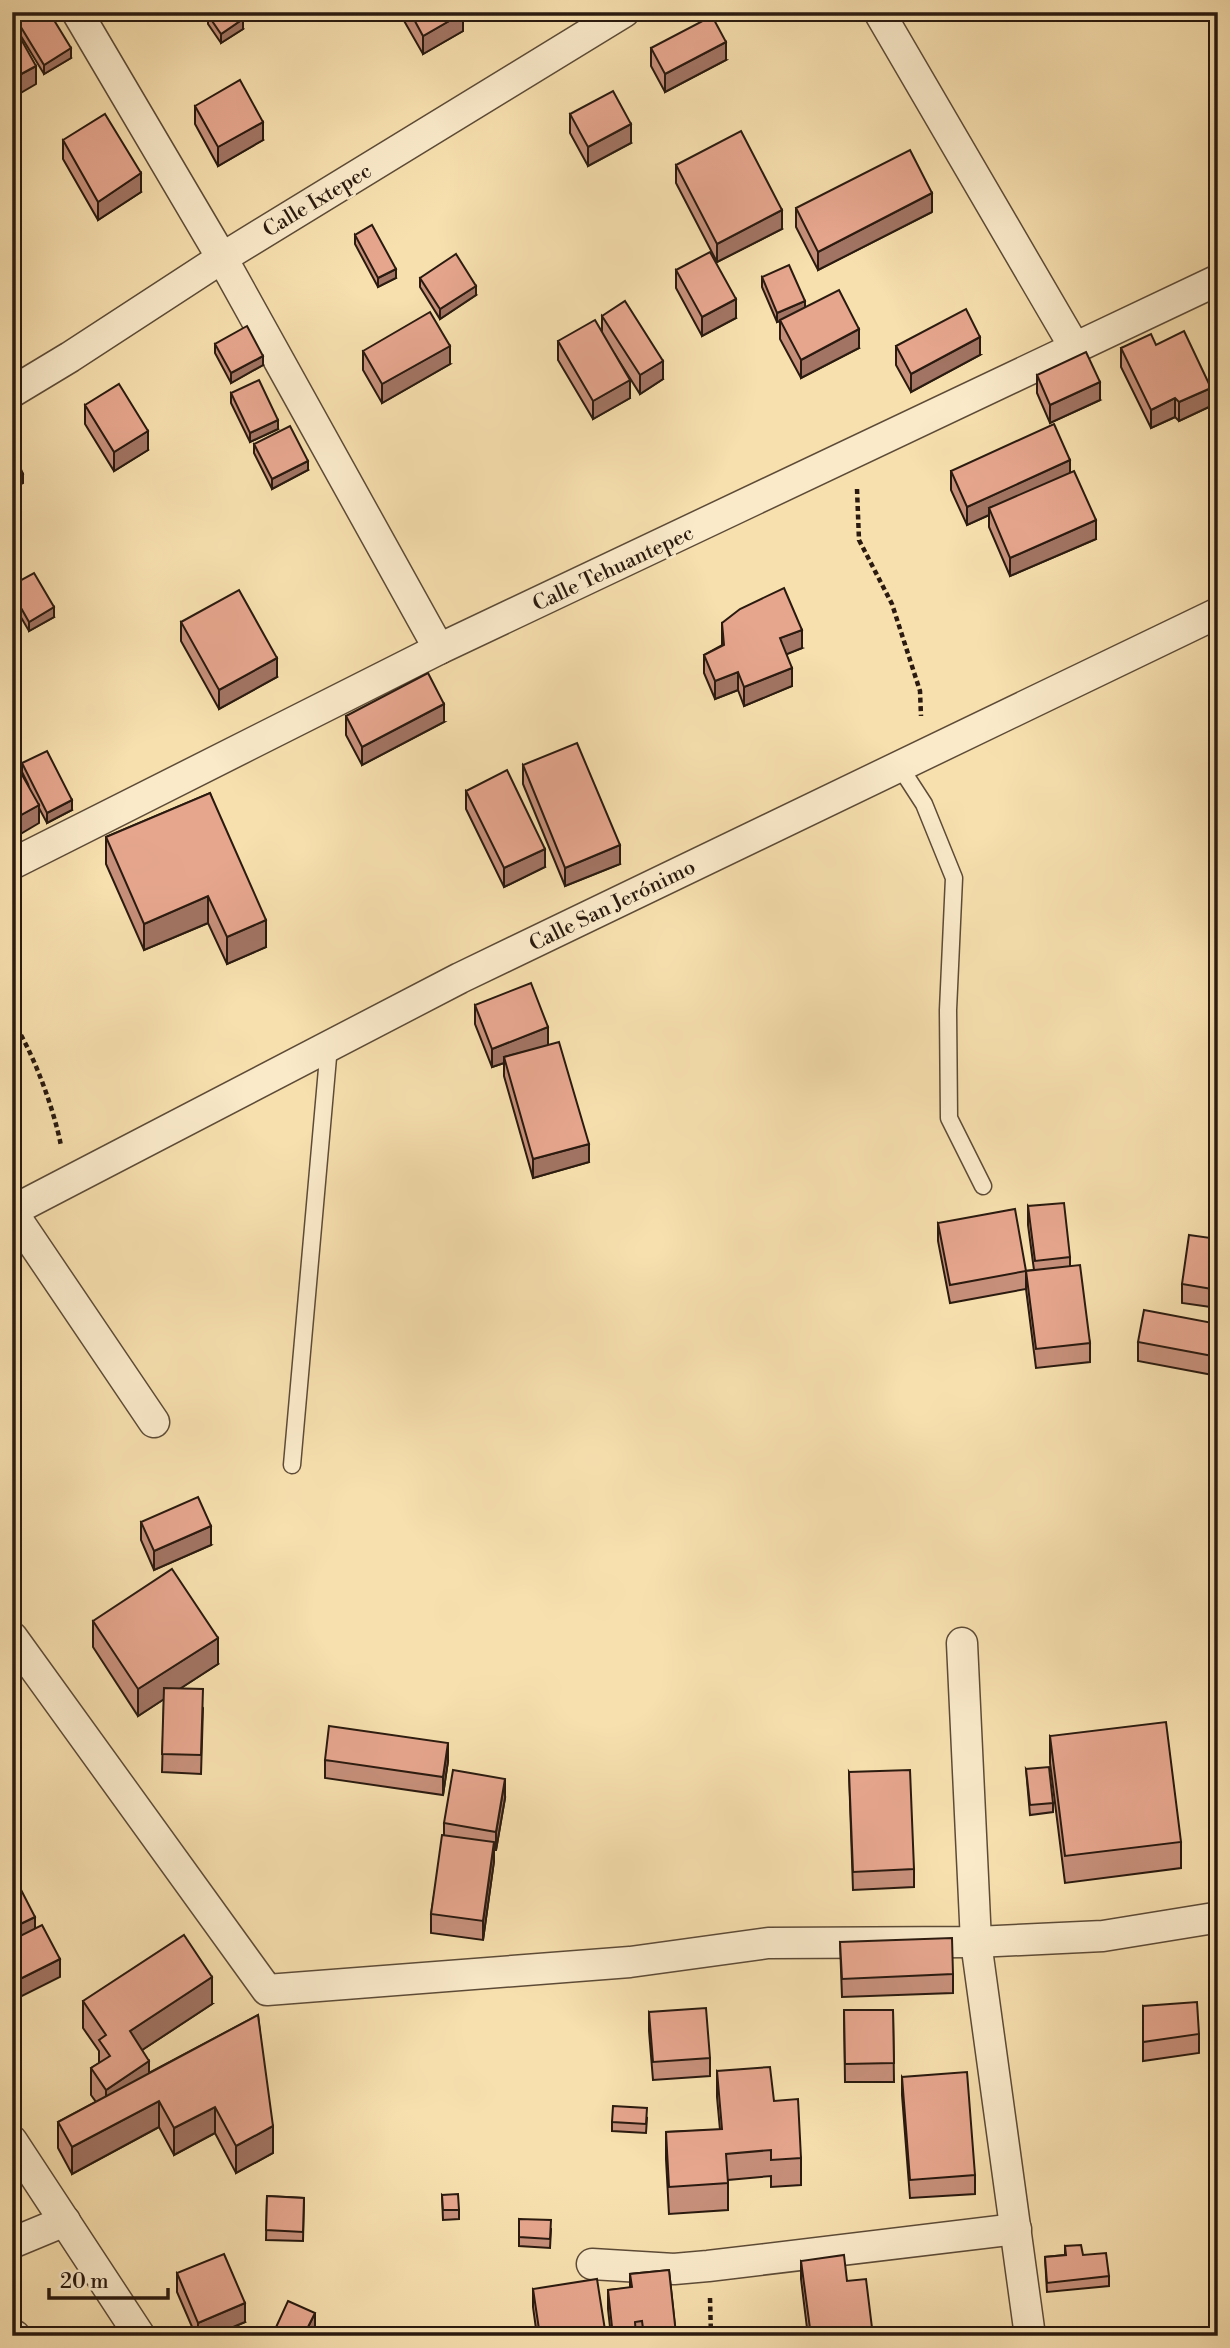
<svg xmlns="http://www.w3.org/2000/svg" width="1230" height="2348" font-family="'Libre Bodoni',serif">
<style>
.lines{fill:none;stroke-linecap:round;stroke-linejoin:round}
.lane-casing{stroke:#5d4b37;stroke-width:19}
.street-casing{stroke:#5d4b37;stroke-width:33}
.path{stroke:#2a1a0f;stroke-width:4.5;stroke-dasharray:5 3.5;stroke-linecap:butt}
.lane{stroke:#faeaca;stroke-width:16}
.street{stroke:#faeaca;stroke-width:30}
.wall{fill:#c68f7a;stroke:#2a1a0f;stroke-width:2}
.shaded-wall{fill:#a17463;stroke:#2a1a0f;stroke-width:2}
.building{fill:#e6a68e;stroke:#2a1a0f;stroke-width:2}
.labels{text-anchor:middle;stroke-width:5;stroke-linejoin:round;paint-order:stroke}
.street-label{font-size:21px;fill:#2a1a0f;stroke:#faeaca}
</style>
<rect width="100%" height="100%" fill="#f7dfae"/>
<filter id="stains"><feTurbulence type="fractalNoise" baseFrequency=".00286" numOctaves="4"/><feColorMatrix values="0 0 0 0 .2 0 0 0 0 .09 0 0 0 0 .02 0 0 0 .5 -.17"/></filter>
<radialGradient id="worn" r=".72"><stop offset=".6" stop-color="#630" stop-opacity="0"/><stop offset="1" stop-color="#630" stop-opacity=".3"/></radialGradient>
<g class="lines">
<g class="lane-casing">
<g id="lane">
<polyline points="900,767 924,804 954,878 948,1010 949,1118 983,1186"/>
<polyline points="292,1465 329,1046"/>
</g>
</g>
<g class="street-casing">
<g id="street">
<polyline points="77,12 222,258 439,649"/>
<polyline points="879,12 1075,348"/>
<polyline points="12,392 70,357 222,258 624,12"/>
<polyline points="12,864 439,649 1218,280"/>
<polyline points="12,1211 460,978 1218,613"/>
<polyline points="12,1212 154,1422"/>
<polyline points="12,1637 267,1990 630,1962 768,1943 976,1942 1103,1936 1214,1918"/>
<polyline points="962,1643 976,1942 1030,2336"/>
<polyline points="12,2141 140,2336"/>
<polyline points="12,2243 65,2221"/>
<polyline points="592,2264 674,2269 708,2266 1016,2229"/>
<polyline points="12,2335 15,2336"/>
</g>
</g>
<g class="path">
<polyline points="857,489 859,540 892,604 920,691 921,716"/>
<path d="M12 1021C32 1048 55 1112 61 1146"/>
<polyline points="710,2298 711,2336"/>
</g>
<use href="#lane" class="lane"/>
<use href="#street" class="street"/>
</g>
<g class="wall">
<polygon points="399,12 463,12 463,31 423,54"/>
<polygon points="208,15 243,29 221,43 208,24"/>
<polygon points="16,19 71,58 44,74 16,28"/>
<polygon points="651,48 726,60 665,92 651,66"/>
<polygon points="195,106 263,140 218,166 195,124"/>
<polygon points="570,114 631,143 588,166 570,133"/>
<polygon points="63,140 141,192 98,220 63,159"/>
<polygon points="676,165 782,229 717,262 676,183"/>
<polygon points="796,208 932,212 818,270 796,227"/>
<polygon points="355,235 396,278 378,287 355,244"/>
<polygon points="676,270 736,318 702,336 676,288"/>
<polygon points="762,277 805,308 859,348 801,378 780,339 780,321 777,322 762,287"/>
<polygon points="420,278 476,295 440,319 420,287"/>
<polygon points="602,316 663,379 640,394 614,353 630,398 593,419 558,360 558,341 602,332"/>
<polygon points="215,344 263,365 231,383 215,353"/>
<polygon points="1156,345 1211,406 1179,421 1175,417 1151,428 1121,367 1121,348"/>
<polygon points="896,346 980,355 911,392 896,365"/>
<polygon points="363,351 450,364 382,403 363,370"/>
<polygon points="1037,375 1100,400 1050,423 1037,393"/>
<polygon points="231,393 278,429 250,442 231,403"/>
<polygon points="85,405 148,450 114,471 85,424"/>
<polygon points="254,444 308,470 272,489 254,453"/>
<polygon points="951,471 1070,473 1096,539 1010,576 989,527 989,515 967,525 951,490"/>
<polygon points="12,585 54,617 29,631 12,602"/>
<polygon points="181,622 277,677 219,709 181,641"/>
<polygon points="722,623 802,648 786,654 792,686 744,706 738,690 715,699 704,673 704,655 722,645"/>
<polygon points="346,716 444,722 362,765 346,735"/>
<polygon points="22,763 72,810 47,823 39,808 39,823 28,784 22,772"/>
<polygon points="523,765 620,864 565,886 523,784"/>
<polygon points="466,791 545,867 504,887 466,809"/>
<polygon points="210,793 266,947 227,964 208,923 144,950 106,864 106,837"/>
<polygon points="475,1005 548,1045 589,1162 533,1178 504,1076 504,1063 492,1067 475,1024"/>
<polygon points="1028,1206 1070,1257 1070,1266 1090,1343 1090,1362 1036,1368 1026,1289 1026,1271 1034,1270 1028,1225"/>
<polygon points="938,1223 1026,1271 1026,1289 950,1303 938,1241"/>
<polygon points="1218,1239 1218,1308 1182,1303 1182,1284"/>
<polygon points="1218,1324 1218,1376 1138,1361 1138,1342"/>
<polygon points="141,1522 211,1545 154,1570 141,1540"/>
<polygon points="93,1621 218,1664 181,1688 203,1708 201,1774 162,1772 164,1699 138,1716 93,1647"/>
<polygon points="1050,1736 1181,1842 1181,1868 1065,1883 1050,1763"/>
<polygon points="325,1760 448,1761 443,1795 325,1778"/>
<polygon points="1026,1769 1053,1803 1053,1812 1030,1815"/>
<polygon points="849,1772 914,1869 914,1887 853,1890"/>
<polygon points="505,1798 496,1850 494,1850 494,1861 483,1940 431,1933 431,1914 444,1835 444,1823"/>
<polygon points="840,1942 953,1974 953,1993 842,1997"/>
<polygon points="83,2001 212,2004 142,2050 149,2073 258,2015 273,2153 236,2173 215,2133 174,2155 159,2127 72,2174 58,2148 58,2122 96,2102 91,2095 91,2068 99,2063 99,2051 83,2028"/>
<polygon points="1143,2006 1199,2034 1199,2053 1143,2061"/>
<polygon points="844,2010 893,2010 894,2082 845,2082"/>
<polygon points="649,2012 710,2058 710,2076 653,2080 649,2031"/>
<polygon points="717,2071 774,2101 801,2158 801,2185 771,2187 771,2176 728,2180 728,2210 669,2214 666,2159 666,2132 720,2130 717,2097"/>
<polygon points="902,2077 975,2175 975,2194 910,2198 902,2095"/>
<polygon points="647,2118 646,2133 612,2131 612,2122"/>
<polygon points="442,2195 459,2210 459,2219 443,2220"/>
<polygon points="267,2196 304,2198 303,2241 266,2240"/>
<polygon points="519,2219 551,2229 550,2248 519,2246"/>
<polygon points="1065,2246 1083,2255 1109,2276 1109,2286 1047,2292 1045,2257 1065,2255"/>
<polygon points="801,2261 847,2281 873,2336 808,2336 801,2279"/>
<polygon points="669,2270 676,2336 611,2336 608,2309 608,2290 630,2288 630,2274"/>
<polygon points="177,2273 245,2322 212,2336 196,2336 177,2292"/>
<polygon points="533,2289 605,2330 605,2336 537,2336 533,2307"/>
</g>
<g class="shaded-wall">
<polygon points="275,12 283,12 275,16"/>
<polygon points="463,13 463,31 423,54 423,36"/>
<polygon points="243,19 243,29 221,43 221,34"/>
<polygon points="726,42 726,60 665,92 665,74"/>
<polygon points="71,48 71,58 44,74 44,65"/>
<polygon points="36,66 36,84 12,98 12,79"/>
<polygon points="263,122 263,140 218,166 218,147"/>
<polygon points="631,124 631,143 588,166 588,147"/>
<polygon points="141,173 141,192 98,220 98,202"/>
<polygon points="932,193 932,212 818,270 818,252"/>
<polygon points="782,210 782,229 717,262 717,244"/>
<polygon points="396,269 396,278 378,287 378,278"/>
<polygon points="12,279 13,279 13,305 12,306"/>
<polygon points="476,286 476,295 440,319 440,309"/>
<polygon points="736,299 736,318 702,336 702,317"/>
<polygon points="805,301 805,311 777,322 777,313"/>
<polygon points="859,329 859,348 801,378 801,360"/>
<polygon points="980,337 980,355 911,392 911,374"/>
<polygon points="450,346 450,364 382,403 382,384"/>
<polygon points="263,356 263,365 231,383 231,373"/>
<polygon points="663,361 663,379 640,394 640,375"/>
<polygon points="630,380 630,398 593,419 593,401"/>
<polygon points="1100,382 1100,400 1050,423 1050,405"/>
<polygon points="1211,388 1211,406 1179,421 1179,402"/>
<polygon points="1175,398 1175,417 1151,428 1151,410"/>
<polygon points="278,420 278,429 250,442 250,433"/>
<polygon points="148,431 148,450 114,471 114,452"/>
<polygon points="1070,460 1070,478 989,508 989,515 967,525 967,507"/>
<polygon points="308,461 308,470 272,489 272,479"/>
<polygon points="23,474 23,483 12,488 12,478"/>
<polygon points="1096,520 1096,539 1010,576 1010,558"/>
<polygon points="54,607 54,617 29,631 29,622"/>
<polygon points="802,630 802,648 780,657 780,638"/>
<polygon points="277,658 277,677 219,709 219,690"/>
<polygon points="792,668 792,686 744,706 744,687"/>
<polygon points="738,672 738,690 715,699 715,681"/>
<polygon points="444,704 444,722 362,765 362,747"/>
<polygon points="72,800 72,810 47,823 47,813"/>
<polygon points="39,805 39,823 12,839 12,820"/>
<polygon points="620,845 620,864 565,886 565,868"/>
<polygon points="545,849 545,867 504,887 504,868"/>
<polygon points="208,896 208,923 144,950 144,924"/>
<polygon points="266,920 266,947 227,964 227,937"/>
<polygon points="548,1027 548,1046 504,1057 504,1063 492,1067 492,1049"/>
<polygon points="589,1144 589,1162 533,1178 533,1159"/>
<polygon points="15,1363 15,1381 12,1383 12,1364"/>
<polygon points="211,1526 211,1545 154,1570 154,1551"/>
<polygon points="218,1638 218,1664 138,1716 138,1689"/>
<polygon points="448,1743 448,1761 443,1795 443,1777"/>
<polygon points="505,1779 505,1798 496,1850 496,1832"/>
<polygon points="494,1842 494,1861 483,1940 483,1921"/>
<polygon points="35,1917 35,1935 12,1947 12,1928"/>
<polygon points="60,1959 60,1977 12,2001 12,1983"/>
<polygon points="212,1977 212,2004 130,2058 130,2031"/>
<polygon points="149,2061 149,2088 106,2116 106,2090"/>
<polygon points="159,2101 159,2127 72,2174 72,2147"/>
<polygon points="215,2107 215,2133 174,2155 174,2128"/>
<polygon points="273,2126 273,2153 236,2173 236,2146"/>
<polygon points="245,2303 245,2322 212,2336 198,2336 198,2323"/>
<polygon points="315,2313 315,2331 313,2336 307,2329"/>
</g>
<g class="building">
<polygon points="27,12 49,12 71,48 44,65 16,19"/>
<polygon points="212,12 238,12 243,19 221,34 208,15"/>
<polygon points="410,12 463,12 463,13 423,36"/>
<polygon points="712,16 726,42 665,74 651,48"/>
<polygon points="12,23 36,66 12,79"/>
<polygon points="240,80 263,122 218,147 195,106"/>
<polygon points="613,91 631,124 588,147 570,114"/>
<polygon points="105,114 141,173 98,202 63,140"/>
<polygon points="741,131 782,210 717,244 676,165"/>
<polygon points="910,150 932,193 818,252 796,208"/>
<polygon points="372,225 396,269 378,278 355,235"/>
<polygon points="710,252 736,299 702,317 676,270"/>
<polygon points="456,254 476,286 440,309 420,278"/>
<polygon points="789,265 805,301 777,313 762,277"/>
<polygon points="839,290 859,329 801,360 780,320"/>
<polygon points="625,301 663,361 640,375 602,316"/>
<polygon points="966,309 980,337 911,374 896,346"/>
<polygon points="430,312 450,346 382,384 363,351"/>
<polygon points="595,320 630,380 593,401 558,341"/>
<polygon points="247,326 263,356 231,373 215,344"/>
<polygon points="1184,331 1211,388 1179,402 1175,398 1151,410 1121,348 1151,334 1156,345"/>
<polygon points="1086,352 1100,382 1050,405 1037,375"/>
<polygon points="259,380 278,420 250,433 231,393"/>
<polygon points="119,384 148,431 114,452 85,405"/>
<polygon points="1054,424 1070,460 967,507 951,471"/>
<polygon points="290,426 308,461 272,479 254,444"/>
<polygon points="12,449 23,474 12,478"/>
<polygon points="1074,471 1096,520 1010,558 989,508"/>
<polygon points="34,573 54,607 29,622 12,592 12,585"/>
<polygon points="784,588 802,630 780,638 792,668 744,687 738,672 715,681 704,655 724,645 722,623 740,609"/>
<polygon points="239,590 277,658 219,690 181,622"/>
<polygon points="428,673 444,704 362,747 346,716"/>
<polygon points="577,743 620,845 565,868 523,765"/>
<polygon points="47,751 72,800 47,813 22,763"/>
<polygon points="12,757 39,805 12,820"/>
<polygon points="507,770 545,849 504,868 466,791"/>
<polygon points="210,793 266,920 227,937 208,896 144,924 106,837"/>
<polygon points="531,983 548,1027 492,1049 475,1005"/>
<polygon points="559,1042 589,1144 533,1159 504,1057"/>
<polygon points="1064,1203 1070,1257 1035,1261 1028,1206"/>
<polygon points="1015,1209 1026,1271 950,1285 938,1223"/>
<polygon points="1189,1235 1218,1239 1218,1290 1182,1284"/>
<polygon points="1080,1265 1090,1343 1036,1349 1026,1271"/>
<polygon points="1144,1310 1218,1324 1218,1357 1138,1342"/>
<polygon points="198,1497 211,1526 154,1551 141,1522"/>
<polygon points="172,1569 218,1638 138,1689 93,1621"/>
<polygon points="164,1688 203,1689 201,1755 162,1754"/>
<polygon points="1166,1722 1181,1842 1065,1856 1050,1736"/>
<polygon points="329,1726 448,1743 443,1777 325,1760"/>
<polygon points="1049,1767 1053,1803 1030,1805 1026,1769"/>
<polygon points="453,1770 505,1779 496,1832 444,1823"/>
<polygon points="910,1770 914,1869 853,1872 849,1772"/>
<polygon points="442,1835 494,1842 483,1921 431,1914"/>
<polygon points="17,1882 35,1917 12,1928 12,1884"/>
<polygon points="42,1925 60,1959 12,1983 12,1940"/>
<polygon points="184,1935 212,1977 130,2031 149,2061 106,2090 91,2068 110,2056 99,2040 106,2035 83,2001"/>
<polygon points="952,1938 953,1974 842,1979 840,1942"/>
<polygon points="1197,2002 1199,2034 1143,2042 1143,2006"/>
<polygon points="706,2008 710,2058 653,2062 649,2012"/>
<polygon points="844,2010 893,2010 894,2063 845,2064"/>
<polygon points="258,2015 273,2126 236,2146 215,2107 174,2128 159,2101 72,2147 58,2122"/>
<polygon points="770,2067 774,2101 798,2099 801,2158 771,2160 771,2150 726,2154 728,2183 669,2187 666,2132 722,2129 717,2071"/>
<polygon points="967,2072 975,2175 910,2180 902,2077"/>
<polygon points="613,2106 647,2108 646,2124 612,2122"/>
<polygon points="458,2194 459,2210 443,2210 442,2195"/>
<polygon points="267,2196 304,2198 303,2232 266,2230"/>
<polygon points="519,2219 551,2220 550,2239 519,2237"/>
<polygon points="1081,2245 1083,2255 1106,2253 1109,2276 1047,2283 1045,2257 1066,2255 1065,2246"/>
<polygon points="224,2254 245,2303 198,2323 177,2273"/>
<polygon points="844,2255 847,2281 866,2279 873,2336 811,2336 801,2261"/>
<polygon points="669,2270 676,2334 661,2336 644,2336 642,2321 635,2322 636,2336 613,2336 608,2290 632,2287 630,2274"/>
<polygon points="597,2279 605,2330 564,2336 540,2336 533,2289"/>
<polygon points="288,2301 315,2313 307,2329 323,2336 272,2336"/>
</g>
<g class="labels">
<g class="street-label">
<text transform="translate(317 200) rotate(-31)" y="7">Calle Ixtepec</text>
<text transform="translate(613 568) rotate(-25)" y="7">Calle Tehuantepec</text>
<text transform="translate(612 905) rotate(-26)" y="7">Calle San Jerónimo</text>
</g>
</g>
<rect width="1230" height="2348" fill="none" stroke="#f7dfae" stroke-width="42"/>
<rect x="14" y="14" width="1202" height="2320" fill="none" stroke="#2a1a0f" stroke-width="3.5"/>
<rect x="21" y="21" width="1188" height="2306" fill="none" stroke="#2a1a0f" stroke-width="2"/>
<path d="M49 2288v10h119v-10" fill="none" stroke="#2a1a0f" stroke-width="3.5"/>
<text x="60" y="2288" font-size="21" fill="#2a1a0f" stroke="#faeaca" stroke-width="5" paint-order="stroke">20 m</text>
<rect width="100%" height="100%" filter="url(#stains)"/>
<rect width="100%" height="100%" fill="url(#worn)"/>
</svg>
